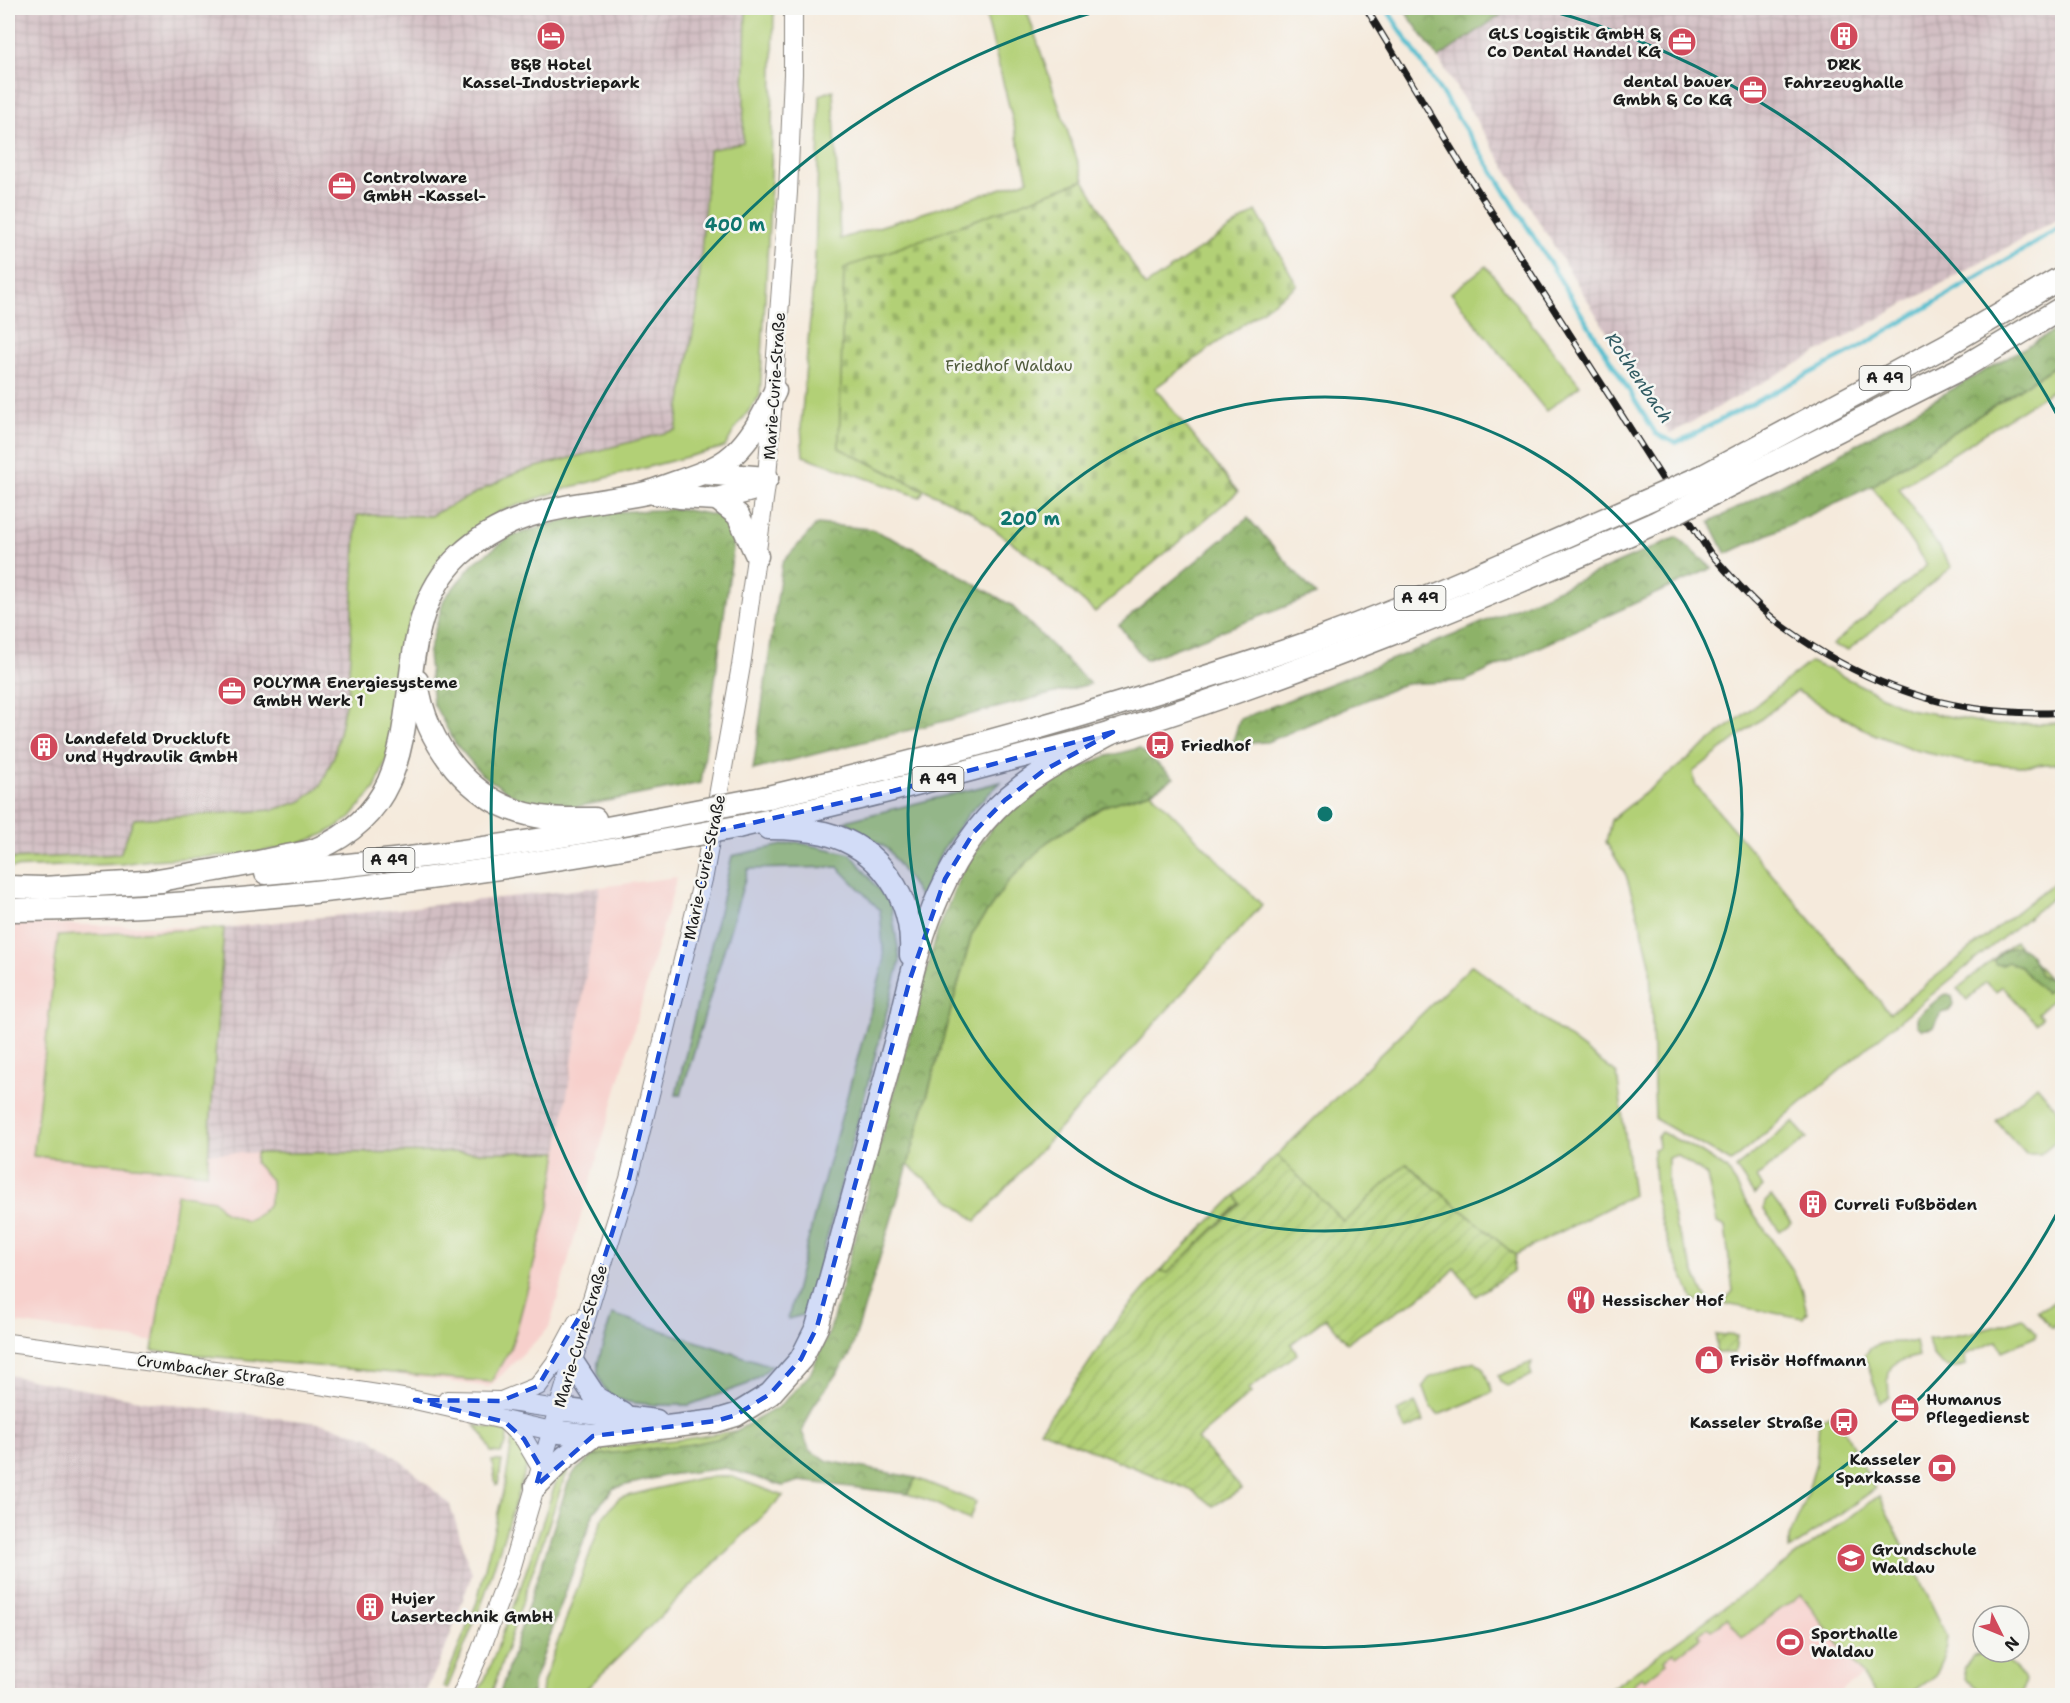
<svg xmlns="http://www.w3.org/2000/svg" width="2070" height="1703" font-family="'Shantell Sans',sans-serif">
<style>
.built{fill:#f7d0cc}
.industrial{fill:url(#industrial-grid)}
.grass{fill:#b2d076;stroke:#677649;stroke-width:1.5}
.forest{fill:url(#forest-crowns);stroke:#546742;stroke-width:1.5}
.cemetery{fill:url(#cemetery-stones);stroke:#677649;stroke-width:1.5}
.garden{fill:url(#garden-furrows);stroke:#677649;stroke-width:1.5}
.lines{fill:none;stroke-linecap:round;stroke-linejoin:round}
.stream{stroke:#53bdce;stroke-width:4.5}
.secondary-casing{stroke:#88837c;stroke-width:20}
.highway-casing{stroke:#88837c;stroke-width:25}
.secondary{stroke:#fff;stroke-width:18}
.highway{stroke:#fff;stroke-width:22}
.rail-casing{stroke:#1c1c1c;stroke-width:7}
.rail{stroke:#f6f6f2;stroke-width:4.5;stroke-dasharray:14;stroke-linecap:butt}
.highway-bridge-casing{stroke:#88837c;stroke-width:25;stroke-linecap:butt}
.highway-bridge{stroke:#fff;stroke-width:22}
.marked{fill:#1d4ed8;fill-opacity:0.2;stroke:#1d4ed8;stroke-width:4.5;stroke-dasharray:12 8;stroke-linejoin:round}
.ring{fill:none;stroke:#0f766e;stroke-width:3}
.labels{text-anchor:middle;stroke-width:5;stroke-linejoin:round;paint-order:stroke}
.shield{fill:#f6f6f2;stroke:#5d5d5c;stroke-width:1.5}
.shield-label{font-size:15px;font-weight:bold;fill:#1c1c1c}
.poi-label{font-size:16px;font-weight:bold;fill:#1c1c1c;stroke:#f6f6f2;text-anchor:start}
.park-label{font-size:16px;fill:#505b3c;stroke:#f6f6f2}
.street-label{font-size:16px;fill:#1c1c1c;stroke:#f6f6f2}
.water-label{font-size:18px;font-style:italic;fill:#325c63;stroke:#f6f6f2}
.centre{fill:#0f766e;stroke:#f6f6f2;stroke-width:3}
.ring-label{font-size:18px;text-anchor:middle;font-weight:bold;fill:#0f766e;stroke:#f6f6f2;stroke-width:5;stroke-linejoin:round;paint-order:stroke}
</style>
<defs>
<pattern id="industrial-grid" width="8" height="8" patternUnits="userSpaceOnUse" patternTransform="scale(1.5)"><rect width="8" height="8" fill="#d2bec3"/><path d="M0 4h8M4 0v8" fill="none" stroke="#b4a3a7"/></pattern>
<pattern id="forest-crowns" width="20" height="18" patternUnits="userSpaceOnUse" patternTransform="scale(1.5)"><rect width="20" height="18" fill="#8db267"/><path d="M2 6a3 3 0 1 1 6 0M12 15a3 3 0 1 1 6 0" fill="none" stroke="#729054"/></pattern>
<pattern id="cemetery-stones" width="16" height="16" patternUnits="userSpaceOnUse" patternTransform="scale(1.5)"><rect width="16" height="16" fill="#b2d076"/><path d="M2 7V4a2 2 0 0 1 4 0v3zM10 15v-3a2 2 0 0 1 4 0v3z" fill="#98b266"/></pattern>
<pattern id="garden-furrows" width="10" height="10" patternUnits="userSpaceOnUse" patternTransform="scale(1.5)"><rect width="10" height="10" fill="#b2d076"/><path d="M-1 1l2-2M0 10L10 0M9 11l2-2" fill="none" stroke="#98b266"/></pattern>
</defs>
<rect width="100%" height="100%" fill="#f6f6f2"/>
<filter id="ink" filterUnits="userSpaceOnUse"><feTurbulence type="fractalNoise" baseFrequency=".0167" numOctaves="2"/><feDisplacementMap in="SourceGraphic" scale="12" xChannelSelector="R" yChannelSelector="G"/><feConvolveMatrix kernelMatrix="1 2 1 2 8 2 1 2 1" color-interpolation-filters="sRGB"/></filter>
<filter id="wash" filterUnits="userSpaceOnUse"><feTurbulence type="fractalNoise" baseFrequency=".008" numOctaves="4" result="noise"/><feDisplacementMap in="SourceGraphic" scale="24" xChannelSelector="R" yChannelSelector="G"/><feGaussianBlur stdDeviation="1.35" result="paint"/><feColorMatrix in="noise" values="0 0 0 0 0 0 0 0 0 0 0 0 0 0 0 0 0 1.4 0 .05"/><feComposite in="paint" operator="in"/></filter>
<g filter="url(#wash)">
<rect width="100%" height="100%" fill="#f5eadc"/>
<g class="built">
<polygon points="677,877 549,1328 489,1387 8,1322 8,923 224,928 600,887"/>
<polygon points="1879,1496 1939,1621 1836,1695 1602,1696"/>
</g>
<g class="industrial">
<polygon points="8,8 746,8 743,143 709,151 697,309 676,430 518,472 430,516 357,515 348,691 335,756 321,785 302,801 273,810 134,819 120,854 8,859"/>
<polygon points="1511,8 2062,8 2062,217 1670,434 1438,58"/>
<polygon points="600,887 558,1152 207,1153 224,928"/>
<polygon points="8,1375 145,1401 326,1424 371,1438 412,1470 450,1505 472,1574 443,1655 424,1695 8,1695"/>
</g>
<g class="grass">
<polygon points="746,8 774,8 771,183 760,396 735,429 725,447 571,487 499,512 458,541 436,565 411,618 402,649 393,743 375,788 349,819 325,834 293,846 240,855 151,860 122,864 8,868 8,859 120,854 134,819 273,810 302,801 321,785 334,756 348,691 357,515 430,516 518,472 676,430 697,309 709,150 743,142"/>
<polygon points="984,8 1026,8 1084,180 845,268 839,448 924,490 920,497 803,456 801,424 815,260 820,95 833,90 840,239 1028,180"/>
<polygon points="1486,266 1580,385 1546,411 1451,293"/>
<polygon points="2062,361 2062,384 1899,488 1952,567 1848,650 1832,645 1927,565 1872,486"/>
<polygon points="1810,662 1830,670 1908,709 1997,725 2062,723 2062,763 2020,766 1966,762 1915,750 1869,732 1797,691 1693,772 1695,784 1890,1013 2062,876 2062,890 1889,1029 1731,1162 1655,1119 1650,963 1640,922 1626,875 1606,842 1611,820"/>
<polygon points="1001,782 969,813 942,850 921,898 888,849 845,821"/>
<polygon points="1151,792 1262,905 976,1221 908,1165 972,934 1008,882 1047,842 1104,806"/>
<polygon points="796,842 851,854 891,905 900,961 807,1314 788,1319 816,1209 884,962 880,910 838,867 748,869 681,1095 676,1095 732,856"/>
<polygon points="224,928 207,1173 33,1156 58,936"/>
<polygon points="2015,941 2061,992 2038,1013 2042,1017 2036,1023 2002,986 1996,992 1986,982 1967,1000 1957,989"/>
<polygon points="1472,965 1617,1074 1633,1195 1515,1255 1407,1164 1344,1223 1277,1155"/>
<polygon points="2036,1085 2062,1115 2062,1136 2040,1154 2026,1154 1996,1121"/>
<polygon points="1793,1122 1807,1138 1757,1177 1763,1187 1754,1195 1736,1168"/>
<polygon points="1661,1132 1699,1151 1728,1170 1747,1204 1792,1269 1801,1288 1807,1312 1803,1318 1725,1304 1726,1299 1733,1291 1725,1227 1717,1223 1707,1176 1677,1155 1668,1158 1668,1191 1676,1228 1704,1294 1710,1302 1694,1301 1670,1248 1662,1224 1656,1200 1653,1149 1658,1148 1657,1137"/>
<path d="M558 1152 549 1207 517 1328 511 1347 491 1382 152 1351 177 1194 214 1200 224 1212 246 1221C268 1212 273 1203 271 1180L255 1163 256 1153Z"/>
<polygon points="1236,1195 1240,1203 1168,1273 1160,1271"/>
<polygon points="1771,1196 1791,1223 1780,1231 1764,1210 1765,1202"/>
<polygon points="2062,1298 2062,1323 2054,1325 2054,1328 2051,1328 2037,1311"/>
<polygon points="612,1314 772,1366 748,1384 689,1405 656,1405 628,1402 611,1397 602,1385 598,1374 598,1362"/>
<path d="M2022 1318 2036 1333 2035 1337 2002 1351 1997 1341 1965 1355 1966 1365C1943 1372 1932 1362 1928 1339 1963 1336 1990 1330 2022 1318Z"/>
<path d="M1916 1342 1919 1356C1887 1363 1887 1365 1889 1397L1880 1402 1865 1357C1870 1338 1900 1343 1916 1342Z"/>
<polygon points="1474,1361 1483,1368 1492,1391 1489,1394 1438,1415 1430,1405 1423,1386 1429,1378"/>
<polygon points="1532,1362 1530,1369 1532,1375 1507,1386 1500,1382 1498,1376"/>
<polygon points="1835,1412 1875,1489 1789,1550 1789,1538 1803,1506 1816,1464 1819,1420"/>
<polygon points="475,1425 508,1432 506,1444 500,1453 491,1452 484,1437"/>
<path d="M740 1430C703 1449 645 1449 604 1454L592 1457 594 1449 597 1448 685 1439Z"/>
<polygon points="513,1434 527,1458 527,1465 482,1603 447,1689 444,1687 444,1684 477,1602 506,1479"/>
<polygon points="578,1458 570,1468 563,1482 491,1695 476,1696 486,1677 521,1586 557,1479"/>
<polygon points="492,1461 502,1461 498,1485 496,1485"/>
<polygon points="730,1476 783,1496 580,1695 542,1695 543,1683 603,1517 619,1498 700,1478"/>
<polygon points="916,1478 976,1502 969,1520 928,1500 907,1494"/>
<polygon points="1879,1496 1947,1636 1944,1658 1936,1675 1909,1695 1877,1695 1801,1594 1742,1638 1727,1618 1711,1630 1708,1627 1699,1634 1701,1637 1677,1655 1674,1652 1665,1660 1667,1663 1644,1680 1642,1677 1633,1684 1635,1686 1623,1695 1615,1695 1612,1692 1607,1695 1602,1695"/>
<path d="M1988 1652C2004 1659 2014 1666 2025 1680L2022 1693 2019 1695H1986L1966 1679 1964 1667 1972 1657Z"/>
</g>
<g class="forest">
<polygon points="1403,8 1511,8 1438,58"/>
<polygon points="2062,326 2062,361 1872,486 1726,554 1710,522 1838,455"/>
<polygon points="680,509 721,516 735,535 701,783 575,807 522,801 482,775 455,743 433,703 428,654 444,599 474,563 511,536 588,513"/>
<polygon points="1248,518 1316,595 1145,660 1119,625"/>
<polygon points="817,524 871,529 919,551 1011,605 1090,684 753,770 782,563"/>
<polygon points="1677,537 1712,568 1465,681 1404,684 1267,742 1232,744 1240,719 1454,635"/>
<polygon points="1139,748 1174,778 1151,792 1104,806 1047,842 1008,882 972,934 908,1165 850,1355 814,1405 802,1432 810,1451 828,1461 916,1478 907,1494 800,1481 783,1486 726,1468 668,1475 614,1488 594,1512 533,1684 533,1695 499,1696 568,1483 575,1471 592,1457 604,1454 693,1444 725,1437 779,1407 810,1374 830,1330 937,933 963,869 994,825 1039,786 1104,757"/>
<path d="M2017 946C2032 951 2034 962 2040 975L2054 981 2052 989 2045 993 2020 967 2007 962 2003 965 1995 964 1994 960C2001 954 2007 947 2017 946Z"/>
<polygon points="1948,994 1952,996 1954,1004 1949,1011 1941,1013 1933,1027 1921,1029 1917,1025 1917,1016 1943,995"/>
</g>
<polygon class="cemetery" points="1084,180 1145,286 1256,211 1297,285 1155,388 1238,492 1095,612 1036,560 969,511 839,448 844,268"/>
<g class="garden">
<path d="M1277 1155 1344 1222 1406 1164 1515 1255 1513 1271 1476 1296 1455 1268C1427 1299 1381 1318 1347 1343L1326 1318 1291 1344 1297 1354 1249 1389 1251 1393 1197 1439 1242 1489 1213 1506 1193 1491 1040 1430 1083 1372 1117 1321 1160 1271 1168 1273 1240 1204 1236 1195Z"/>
<polygon points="1716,1334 1737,1336 1735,1353 1716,1353"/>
<polygon points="1415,1402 1423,1422 1405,1430 1397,1411"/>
</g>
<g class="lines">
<polyline class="stream" points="1386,8 1494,173 1656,434 1676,443 1855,350 2062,227"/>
</g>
</g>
<g filter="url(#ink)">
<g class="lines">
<g class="secondary-casing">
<g id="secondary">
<polyline points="8,1343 275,1378 415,1400 552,1431"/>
<polyline points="447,1400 501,1401 558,1409"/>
<polyline points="501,1401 538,1386 555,1363 577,1322"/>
<polyline points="507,1423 524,1439 541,1468"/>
<polyline points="461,1696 480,1652 512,1566 558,1409 629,1179 704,875 741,666 767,478 788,192 793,74 793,8"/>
</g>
</g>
<g class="highway-casing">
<g id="highway">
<polyline points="703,473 767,478"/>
<polyline points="1705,475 1947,345 2062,277"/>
<polyline points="653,493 679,497 717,499 751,490 767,478"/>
<polyline points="1714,493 1960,369 2062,308"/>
<polyline points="717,499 738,515 757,556"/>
<path d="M417 681C425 744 471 804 536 816 555 820 575 819 595 819"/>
<path d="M768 797C893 768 1018 735 1141 697 1203 678 1266 659 1327 636 1434 596 1539 548 1644 502"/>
<path d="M737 827C830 806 923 783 1016 758 1049 749 1082 742 1115 732 1299 675 1478 601 1655 523"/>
<path d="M768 828C787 828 806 829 824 833 880 847 914 898 911 955"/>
<path d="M266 873C394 862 523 845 649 820"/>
<path d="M148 882C191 874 234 868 277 858 290 855 304 854 317 849 453 792 371 639 460 555 514 505 579 507 646 493 657 490 669 484 680 481 701 474 724 466 739 449 755 432 765 412 775 391"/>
<polyline points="8,887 42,888 162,881"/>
<path d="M8 910C215 909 419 883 623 848"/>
<polyline points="573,1363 596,1398 622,1413"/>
<polyline points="558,1409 656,1421"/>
<path d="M552 1431 593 1436 716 1421 736 1415 770 1394 801 1359 817 1327 900 1025C919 935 946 843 1022 786 1050 765 1082 749 1113 732"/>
<polyline points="536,1486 565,1457 593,1436"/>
</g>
</g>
<use href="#secondary" class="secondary"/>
<use href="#highway" class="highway"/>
<g class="rail-casing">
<path id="rail" d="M1366 8 1462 166 1710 553C1733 578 1756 607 1784 627 1853 677 1928 708 2012 712 2029 713 2046 714 2062 712"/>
</g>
<use href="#rail" class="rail"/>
<g class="highway-bridge-casing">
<g id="highway-bridge">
<polyline points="1644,502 1705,475"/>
<polyline points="1655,523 1714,493"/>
<polyline points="649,820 768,797"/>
<polyline points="623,848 737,827"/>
</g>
</g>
<use href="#highway-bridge" class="highway-bridge"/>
</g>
</g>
<path class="marked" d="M1113 732 1043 771 1005 800 974 832 945 879 910 979 817 1327 801 1359 770 1394 736 1415 716 1421 593 1436 536 1486 541 1468 524 1439 505 1422 415 1400 501 1401 538 1386 593 1294 629 1179 712 832 893 791Z"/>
<g class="ring">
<circle cx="1325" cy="814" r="417"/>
<path d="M2061 1206A834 834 0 1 1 1109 8M1541 8A834 834 0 0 1 2061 422"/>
</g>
<defs>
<g id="hotel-disc" transform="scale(1.5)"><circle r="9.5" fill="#d1495b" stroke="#f6f6f2"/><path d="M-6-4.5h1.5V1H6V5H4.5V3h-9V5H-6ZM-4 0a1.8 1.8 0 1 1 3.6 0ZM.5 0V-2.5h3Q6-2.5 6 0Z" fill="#fff"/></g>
<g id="building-disc" transform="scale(1.5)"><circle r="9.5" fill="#d1495b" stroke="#f6f6f2"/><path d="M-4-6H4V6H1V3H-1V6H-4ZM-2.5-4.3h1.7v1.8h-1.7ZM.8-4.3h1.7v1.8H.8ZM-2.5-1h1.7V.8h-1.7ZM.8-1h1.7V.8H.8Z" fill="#fff"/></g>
<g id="office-disc" transform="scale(1.5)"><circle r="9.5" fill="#d1495b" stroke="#f6f6f2"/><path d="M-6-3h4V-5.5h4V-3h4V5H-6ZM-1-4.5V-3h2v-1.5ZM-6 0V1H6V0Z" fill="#fff"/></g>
<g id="bus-disc" transform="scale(1.5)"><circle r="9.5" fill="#d1495b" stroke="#f6f6f2"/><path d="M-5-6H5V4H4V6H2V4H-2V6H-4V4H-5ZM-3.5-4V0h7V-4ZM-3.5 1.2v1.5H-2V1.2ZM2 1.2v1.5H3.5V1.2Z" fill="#fff"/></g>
<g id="restaurant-disc" transform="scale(1.5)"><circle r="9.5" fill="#d1495b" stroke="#f6f6f2"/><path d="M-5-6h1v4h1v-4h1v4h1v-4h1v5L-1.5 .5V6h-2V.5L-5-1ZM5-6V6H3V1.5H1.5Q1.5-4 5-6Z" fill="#fff"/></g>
<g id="shop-disc" transform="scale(1.5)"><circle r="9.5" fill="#d1495b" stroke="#f6f6f2"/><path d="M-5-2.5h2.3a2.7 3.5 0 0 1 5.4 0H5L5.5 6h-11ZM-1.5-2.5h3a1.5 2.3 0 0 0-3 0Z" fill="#fff"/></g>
<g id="bank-disc" transform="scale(1.5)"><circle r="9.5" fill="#d1495b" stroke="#f6f6f2"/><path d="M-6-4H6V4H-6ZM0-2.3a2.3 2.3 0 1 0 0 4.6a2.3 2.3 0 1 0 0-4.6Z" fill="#fff"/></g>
<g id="school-disc" transform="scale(1.5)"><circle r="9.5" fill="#d1495b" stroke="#f6f6f2"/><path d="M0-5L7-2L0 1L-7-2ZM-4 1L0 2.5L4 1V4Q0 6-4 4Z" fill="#fff"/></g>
<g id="stadium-disc" transform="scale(1.5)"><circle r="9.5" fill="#d1495b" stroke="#f6f6f2"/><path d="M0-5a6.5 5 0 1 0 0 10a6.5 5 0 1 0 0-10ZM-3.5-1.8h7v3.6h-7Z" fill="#fff"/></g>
</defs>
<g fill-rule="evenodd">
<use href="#hotel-disc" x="551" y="36"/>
<use href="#building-disc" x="1844" y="36"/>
<use href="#office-disc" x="1682" y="42"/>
<use href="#office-disc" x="1753" y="90"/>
<use href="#office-disc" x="342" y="186"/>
<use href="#office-disc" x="232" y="691"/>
<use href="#bus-disc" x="1160" y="745"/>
<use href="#building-disc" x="44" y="747"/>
<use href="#building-disc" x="1813" y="1204"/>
<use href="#restaurant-disc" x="1581" y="1300"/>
<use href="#shop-disc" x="1709" y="1360"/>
<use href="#office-disc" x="1905" y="1408"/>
<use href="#bus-disc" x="1844" y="1422"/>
<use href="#bank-disc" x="1942" y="1468"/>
<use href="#school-disc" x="1851" y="1558"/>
<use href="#building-disc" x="370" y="1607"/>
<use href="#stadium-disc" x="1790" y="1642"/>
</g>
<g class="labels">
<g class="shield">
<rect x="1859.5" y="366" width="51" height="24" rx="4.5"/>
<rect x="1394.5" y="586" width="51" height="24" rx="4.5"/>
<rect x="912.5" y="767" width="51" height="24" rx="4.5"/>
<rect x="363.5" y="848" width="51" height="24" rx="4.5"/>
</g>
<g class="shield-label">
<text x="1885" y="383">A 49</text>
<text x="1420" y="603">A 49</text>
<text x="938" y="784">A 49</text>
<text x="389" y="865">A 49</text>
</g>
<g class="poi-label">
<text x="1661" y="39" text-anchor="end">GLS Logistik GmbH &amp;<tspan x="1661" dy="18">Co Dental Handel KG</tspan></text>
<text x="551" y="70" text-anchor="middle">B&amp;B Hotel<tspan x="551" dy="18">Kassel-Industriepark</tspan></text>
<text x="1844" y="70" text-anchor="middle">DRK<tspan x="1844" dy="18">Fahrzeughalle</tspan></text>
<text x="1732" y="87" text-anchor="end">dental bauer<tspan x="1732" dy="18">Gmbh &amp; Co KG</tspan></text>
<text x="363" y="183">Controlware<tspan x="363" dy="18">GmbH -Kassel-</tspan></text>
<text x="253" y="688">POLYMA Energiesysteme<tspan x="253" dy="18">GmbH Werk 1</tspan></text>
<text x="65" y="744">Landefeld Druckluft<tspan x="65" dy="18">und Hydraulik GmbH</tspan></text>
<text x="1181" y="751">Friedhof</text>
<text x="1834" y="1210">Curreli Fußböden</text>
<text x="1602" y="1306">Hessischer Hof</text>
<text x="1730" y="1366">Frisör Hoffmann</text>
<text x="1926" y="1405">Humanus<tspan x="1926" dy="18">Pflegedienst</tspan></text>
<text x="1823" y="1428" text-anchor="end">Kasseler Straße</text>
<text x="1921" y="1465" text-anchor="end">Kasseler<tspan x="1921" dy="18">Sparkasse</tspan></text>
<text x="1872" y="1555">Grundschule<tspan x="1872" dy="18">Waldau</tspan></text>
<text x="391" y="1604">Hujer<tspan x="391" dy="18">Lasertechnik GmbH</tspan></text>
<text x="1811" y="1639">Sporthalle<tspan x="1811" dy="18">Waldau</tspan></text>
</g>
<g class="park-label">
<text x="1009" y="371">Friedhof Waldau</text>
</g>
<g class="street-label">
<text transform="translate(774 386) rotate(-86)" y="6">Marie-Curie-Straße</text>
<text transform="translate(704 867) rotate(-78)" y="6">Marie-Curie-Straße</text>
<text transform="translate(580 1336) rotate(-73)" y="6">Marie-Curie-Straße</text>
<text transform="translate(211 1370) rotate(8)" y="6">Crumbacher Straße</text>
</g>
<g class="water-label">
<text transform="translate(1639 378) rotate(56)" y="6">Rothenbach</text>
</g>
</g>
<circle cx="1325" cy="814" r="9" class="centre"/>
<g class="ring-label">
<text x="735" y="231">400 m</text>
<text x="1030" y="525">200 m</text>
</g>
<rect width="2070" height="1703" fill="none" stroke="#f6f6f2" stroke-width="30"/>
<g transform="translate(2001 1634) rotate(133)"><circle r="28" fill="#f6f6f2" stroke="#9f9f9c" stroke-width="1.5"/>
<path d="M0-4.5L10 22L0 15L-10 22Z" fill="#d1495b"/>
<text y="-9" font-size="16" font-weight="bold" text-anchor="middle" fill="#1c1c1c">N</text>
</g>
</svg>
